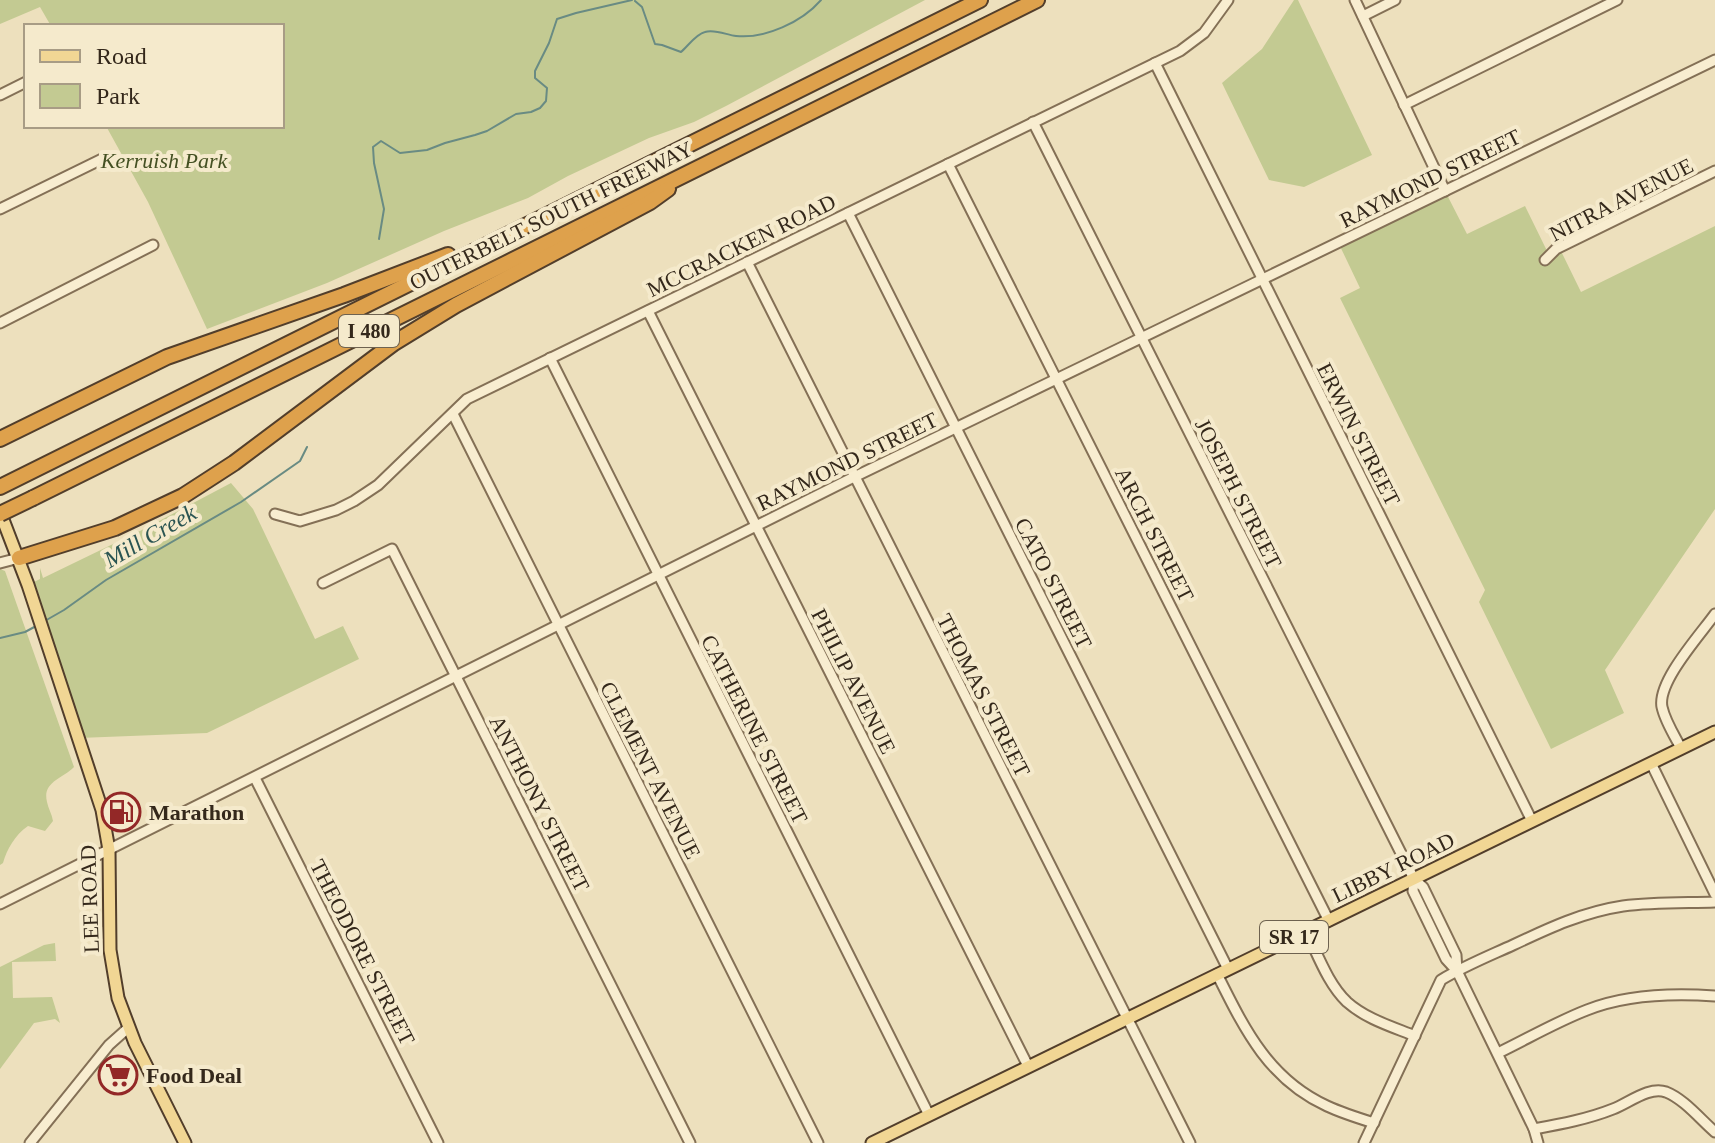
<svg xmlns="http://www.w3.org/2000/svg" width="1715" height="1143" font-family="'Times New Roman',serif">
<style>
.green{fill:#c3ca92}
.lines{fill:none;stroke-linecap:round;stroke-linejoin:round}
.stream{stroke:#698b83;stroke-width:2}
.minor-casing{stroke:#847056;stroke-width:13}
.major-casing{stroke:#523e2b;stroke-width:15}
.highway-casing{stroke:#523e2b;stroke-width:18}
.minor{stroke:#f8edd0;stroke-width:9}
.major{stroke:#f1d694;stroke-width:11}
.highway{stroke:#dea14c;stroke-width:14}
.highway-bridge-casing{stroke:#523e2b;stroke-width:18;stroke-linecap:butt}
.highway-bridge{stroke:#dea14c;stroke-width:14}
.labels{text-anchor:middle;stroke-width:8;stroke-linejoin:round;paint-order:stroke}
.shield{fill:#f5eacc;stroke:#6e6250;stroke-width:2}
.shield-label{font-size:20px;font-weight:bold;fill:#34281b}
.park-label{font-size:22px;font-style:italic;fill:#445022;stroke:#f5eacc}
.street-label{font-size:22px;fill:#34281b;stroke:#f5eacc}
.poi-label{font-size:22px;font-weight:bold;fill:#34281b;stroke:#f5eacc;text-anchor:start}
.water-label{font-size:24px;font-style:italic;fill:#2a5452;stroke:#f5eacc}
</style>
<rect width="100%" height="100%" fill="#ede0bd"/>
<g class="green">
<polygon points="0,0 925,0 726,106 694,122 649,138 568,176 528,198 444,231 327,283 207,329 148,202 106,126 282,126 282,26 51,26 40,7 0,24"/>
<polygon points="1294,0 1298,0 1372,155 1304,187 1269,180 1222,83 1262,49"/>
<polygon points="1445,191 1467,234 1525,206 1549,255 1559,247 1581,292 1715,226 1715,509 1605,670 1624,713 1551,749 1479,602 1485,590 1340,298 1360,288 1338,242"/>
<polygon points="231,483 253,509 315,639 343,626 359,659 207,733 79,738 28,585 40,579 40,568 43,578 144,529"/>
<path d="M0 569 5 571 74 767C62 779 42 782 47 802 48 808 52 814 53 821L45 831 28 826C15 835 7 849 3 863L0 865Z"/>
<polygon points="55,943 56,961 12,962 13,998 52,997 60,1023 55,1019 34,1023 0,1069 0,967 44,945"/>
</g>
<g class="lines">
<g class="stream">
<path d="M635 1 642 7 655 44 662 45 681 52C688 46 696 34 705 32 715 29 727 35 736 36 765 39 802 22 821 0"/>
<polyline points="379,239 384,209 374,163 373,147 381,141 400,153 427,150 445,143 475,135 487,131 516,114 531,112 540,108 546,101 547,88 535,78 535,71 549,43 557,19 576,13 632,0"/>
<polyline points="43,622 64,610 106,580 241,502 300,461 307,447"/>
<polyline points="0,638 25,632 38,625"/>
</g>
<g class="minor-casing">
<g id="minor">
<polyline points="1355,0 1445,191"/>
<polyline points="1363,16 1395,0"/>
<polyline points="1155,63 1532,821"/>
<polyline points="0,95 26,82"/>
<polyline points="1404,105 1617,0"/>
<polyline points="1033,122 1414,879 1423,887 1456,955 1457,971"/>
<polyline points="948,164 1329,921"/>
<polyline points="0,209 102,159"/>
<polyline points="848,213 1228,969"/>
<polyline points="1545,260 1556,249 1715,171"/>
<polyline points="747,262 1190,1143"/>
<polyline points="648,311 1028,1066"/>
<polyline points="0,323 153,245"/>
<polyline points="550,358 929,1115"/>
<polyline points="453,414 818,1143"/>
<polyline points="275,514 300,521 336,510 354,501 378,485 467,399 1180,51 1204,33 1228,0"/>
<polyline points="0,563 19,558"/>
<polyline points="323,583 392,549 690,1143"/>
<path d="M1681 748C1674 735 1665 721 1662 707 1657 682 1700 635 1715 614"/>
<polyline points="1651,763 1715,894"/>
<polyline points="255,778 438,1143"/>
<polyline points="1414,879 1413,891 1446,959 1457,971 1534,1129 1538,1143"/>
<polyline points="0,904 848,480 1715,60"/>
<path d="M1306 931C1318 955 1328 984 1347 1002 1366 1019 1393 1027 1415 1036"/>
<path d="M1217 974C1244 1028 1268 1079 1327 1106 1342 1113 1358 1118 1374 1123"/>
<path d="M1498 1053C1527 1039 1556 1022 1587 1010 1627 994 1673 993 1715 996"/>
<path d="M1534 1129C1561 1124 1588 1119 1613 1109 1629 1103 1649 1086 1666 1092 1684 1099 1700 1119 1715 1132"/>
<polyline points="30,1143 109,1045 128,1028"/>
<path d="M1364 1143 1441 980C1464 966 1489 956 1513 945 1549 928 1583 912 1623 906 1653 902 1685 903 1715 902"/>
</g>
</g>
<g class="major-casing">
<g id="major">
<polyline points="0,512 28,585 102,810 109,850 110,950 118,998 135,1043 185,1143"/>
<polyline points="872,1143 1715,732"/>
</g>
</g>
<g class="highway-casing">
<g id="highway">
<polyline points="0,439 167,357 344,295 448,255"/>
<polyline points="0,487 980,0"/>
<polyline points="33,498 1037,0"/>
<polyline points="19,558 115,528 183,496 234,463 394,343 456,305 650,202 668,189"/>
</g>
</g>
<use href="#minor" class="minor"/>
<use href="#major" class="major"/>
<use href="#highway" class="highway"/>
<g class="highway-bridge-casing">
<polyline id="highway-bridge" points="0,514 33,498"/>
</g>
<use href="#highway-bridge" class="highway-bridge"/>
</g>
<defs>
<g id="fuel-ring" transform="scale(2)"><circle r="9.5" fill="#f5eacc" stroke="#932827" stroke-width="1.5"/><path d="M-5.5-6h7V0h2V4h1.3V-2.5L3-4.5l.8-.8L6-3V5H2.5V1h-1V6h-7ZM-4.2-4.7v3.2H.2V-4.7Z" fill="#932827"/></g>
<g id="supermarket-ring" transform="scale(2)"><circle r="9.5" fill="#f5eacc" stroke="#932827" stroke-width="1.5"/><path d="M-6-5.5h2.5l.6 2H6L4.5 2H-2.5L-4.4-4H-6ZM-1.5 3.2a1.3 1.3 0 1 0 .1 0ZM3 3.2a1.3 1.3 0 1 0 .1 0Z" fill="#932827"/></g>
</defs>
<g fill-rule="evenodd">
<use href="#fuel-ring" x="121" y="812"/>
<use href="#supermarket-ring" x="118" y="1075"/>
</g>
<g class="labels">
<g class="shield">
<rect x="339" y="315" width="60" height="32" rx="6"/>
<rect x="1260" y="921" width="68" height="32" rx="6"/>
</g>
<g class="shield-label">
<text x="369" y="338">I 480</text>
<text x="1294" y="944">SR 17</text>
</g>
<g class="park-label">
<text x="164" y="168">Kerruish Park</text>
</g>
<g class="street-label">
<text transform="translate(1430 178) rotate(-26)" y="8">RAYMOND STREET</text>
<text transform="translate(1621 199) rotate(-27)" y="8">NITRA AVENUE</text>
<text transform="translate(551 215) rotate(-26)" y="8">OUTERBELT SOUTH FREEWAY</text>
<text transform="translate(741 245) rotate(-26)" y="8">MCCRACKEN ROAD</text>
<text transform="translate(1359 434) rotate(63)" y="8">ERWIN STREET</text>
<text transform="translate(847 461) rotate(-26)" y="8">RAYMOND STREET</text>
<text transform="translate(1239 493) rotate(63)" y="8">JOSEPH STREET</text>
<text transform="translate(1155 534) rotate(63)" y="8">ARCH STREET</text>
<text transform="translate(1054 583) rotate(63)" y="8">CATO STREET</text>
<text transform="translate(854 681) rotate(63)" y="8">PHILIP AVENUE</text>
<text transform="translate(984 695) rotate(63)" y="8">THOMAS STREET</text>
<text transform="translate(755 729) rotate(63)" y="8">CATHERINE STREET</text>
<text transform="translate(651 770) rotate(63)" y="8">CLEMENT AVENUE</text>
<text transform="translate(540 803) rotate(63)" y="8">ANTHONY STREET</text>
<text transform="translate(1393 867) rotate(-26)" y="8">LIBBY ROAD</text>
<text transform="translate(89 899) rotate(-92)" y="8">LEE ROAD</text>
<text transform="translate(363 952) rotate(63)" y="8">THEODORE STREET</text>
</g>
<g class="poi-label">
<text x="149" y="820">Marathon</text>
<text x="146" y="1083">Food Deal</text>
</g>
<g class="water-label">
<text transform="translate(150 536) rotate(-30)" y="8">Mill Creek</text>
</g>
</g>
<rect x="24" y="24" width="260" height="104" fill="#f5eacc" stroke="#a89c85" stroke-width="2"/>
<rect x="40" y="50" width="40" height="12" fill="#f1d694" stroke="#a89c85" stroke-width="2"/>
<text x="96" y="64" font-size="24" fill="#34281b">Road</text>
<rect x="40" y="84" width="40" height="24" fill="#c3ca92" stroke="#a89c85" stroke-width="2"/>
<text x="96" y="104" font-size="24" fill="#34281b">Park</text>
</svg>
